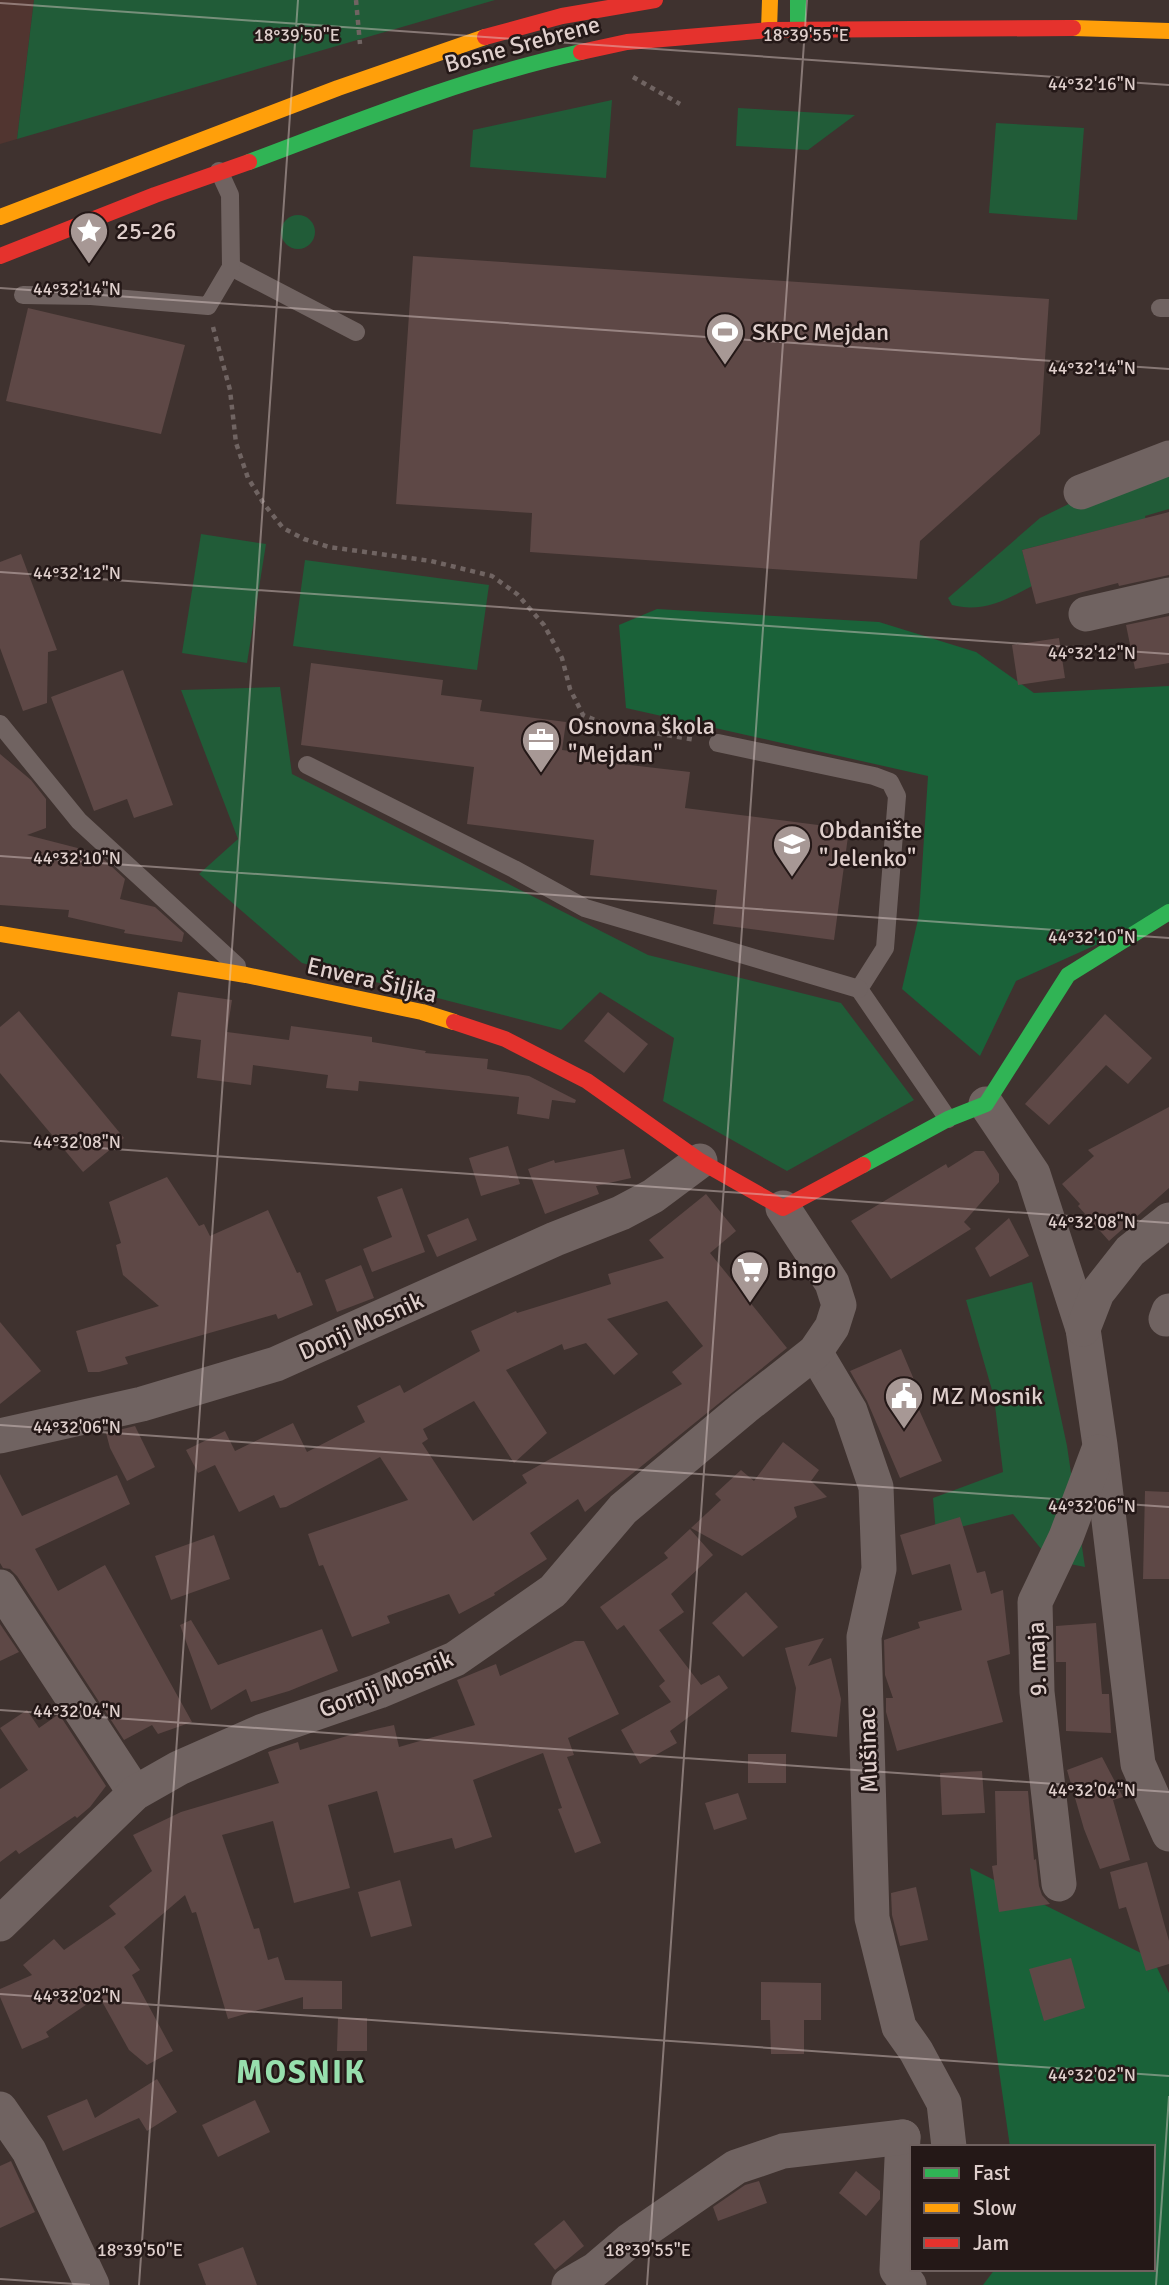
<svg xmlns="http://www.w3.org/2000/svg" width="1169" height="2285" font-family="Signika,sans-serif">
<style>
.built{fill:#513530}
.green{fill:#215c38}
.forest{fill:#1a6239}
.building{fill:#5e4846;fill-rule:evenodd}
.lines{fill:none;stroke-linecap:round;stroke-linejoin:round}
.path{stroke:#706462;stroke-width:4.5;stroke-dasharray:5 5;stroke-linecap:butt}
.lane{stroke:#706361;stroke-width:18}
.street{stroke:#706361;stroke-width:35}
.fast{stroke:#30b455;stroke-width:16}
.slow{stroke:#ff9f0a;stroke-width:16}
.jam{stroke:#e5322d;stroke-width:16}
.ticks{fill:none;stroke:#dfcfcc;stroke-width:2;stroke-opacity:0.45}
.labels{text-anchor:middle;stroke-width:5;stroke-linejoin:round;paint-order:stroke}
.street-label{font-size:24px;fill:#dfcfcc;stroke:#241817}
.poi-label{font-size:24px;fill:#dfcfcc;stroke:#241817;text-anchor:start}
.district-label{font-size:32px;font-weight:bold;letter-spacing:2px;fill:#97dfad;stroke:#241817}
.ticks-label{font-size:18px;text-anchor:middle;fill:#dfcfcc;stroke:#241817;stroke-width:5;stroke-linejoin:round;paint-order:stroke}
</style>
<rect width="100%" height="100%" fill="#3f322f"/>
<polygon class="built" points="0,0 34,0 17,139 0,144"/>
<g class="green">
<polygon points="34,0 495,0 17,139"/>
<polygon points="612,100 606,178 470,167 473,130"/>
<polygon points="738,108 855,115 808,150 736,146"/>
<polygon points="996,123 1084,128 1077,220 989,213"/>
<circle cx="298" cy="232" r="17"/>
<path d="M1169 473V509L1145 516 1160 570 1116 526 1022 550 1032 586C1006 600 982 613 952 605L948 598 1040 518 1081 498Z"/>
<polygon points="201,534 266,544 247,663 182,653"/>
<polygon points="305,560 489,585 477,670 293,646"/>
<polygon points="280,687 292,774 648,955 841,1003 914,1100 787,1171 663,1101 674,1038 600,992 561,1030 302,963 199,874 238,839 181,690"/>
<polygon points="1032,1282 1067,1446 1085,1567 1050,1560 1013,1514 936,1533 933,1498 1003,1472 994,1397 966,1300"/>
</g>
<g class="forest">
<polygon points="657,609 879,622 976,652 1034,693 1169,686 1169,912 1016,981 980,1056 902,989 919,915 928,776 626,708 619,625"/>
<polygon points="970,1868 1153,1959 1169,1993 1169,2285 983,2285 995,2269 1153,2269 1153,2147 1010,2147"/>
</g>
<g class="building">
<polygon points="413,256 1049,299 1040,434 920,541 917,579 530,552 532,513 396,504"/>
<polygon points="28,308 185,345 161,434 6,401"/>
<polygon points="1169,512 1169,575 1119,586 1118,583 1036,604 1022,550"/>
<polygon points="21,554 57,650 48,652 47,703 23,711 0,648 0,562"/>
<polygon points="1169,616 1169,663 1135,669 1126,625"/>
<polygon points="1059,638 1065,678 1018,685 1012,645"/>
<polygon points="311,663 443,680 441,695 482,700 480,711 566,722 562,750 605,755 604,762 690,772 685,808 849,829 834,940 713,924 717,890 590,875 594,840 467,824 474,767 301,745"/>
<polygon points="123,670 173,805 134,818 127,799 94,811 51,697"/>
<polygon points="0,754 31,780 46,799 46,828 27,835 97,853 125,879 120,899 155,907 184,933 182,942 124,933 125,930 68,917 69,910 0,905"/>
<polygon points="178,992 232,1000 227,1032 289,1040 291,1026 372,1037 372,1042 426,1051 425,1053 488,1059 487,1069 529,1076 576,1100 575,1103 552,1100 549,1119 517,1114 519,1097 359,1081 358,1091 326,1088 328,1075 253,1065 251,1085 197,1078 201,1040 171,1036"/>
<polygon points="19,1011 124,1138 83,1172 0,1073 0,1027"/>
<polygon points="608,1012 648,1044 624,1073 584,1041"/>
<polygon points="1105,1014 1152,1058 1128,1084 1106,1065 1049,1125 1025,1104"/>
<polygon points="1169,1107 1169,1188 1109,1241 1078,1206 1080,1204 1062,1184 1094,1156 1088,1150"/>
<polygon points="508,1146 520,1184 481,1196 469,1158"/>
<polygon points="624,1149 631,1178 596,1186 599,1194 545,1214 528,1169 554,1160 555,1163"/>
<polygon points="975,1151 984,1151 999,1174 999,1182 964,1222 971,1229 891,1279 851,1221 946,1164 948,1168"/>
<polygon points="167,1177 199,1226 204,1224 210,1236 268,1210 297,1273 300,1272 313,1305 278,1319 276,1314 125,1357 128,1364 99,1372 88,1372 76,1331 159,1306 123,1275 116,1245 121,1243 109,1202"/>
<polygon points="402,1188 425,1252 372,1272 363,1249 392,1237 377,1197"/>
<path d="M706 1194 736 1231 710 1253 787 1348 585 1512 578 1499 530 1533 547 1559 494 1593 495 1595 459 1614 449 1594 387 1616 390 1623 352 1637 323 1565 319 1566 308 1534 408 1500 380 1457 286 1507 280 1508 274 1495 239 1512 215 1465 198 1473 186 1450 225 1431 235 1451 293 1423 307 1452 365 1422 357 1406 400 1385 404 1393 480 1351 471 1331 516 1311 517 1313 611 1284 608 1274 664 1258 649 1240ZM667 1301 703 1346 672 1372 682 1384 522 1475 527 1483 473 1521 422 1443 428 1439 423 1429 474 1401 514 1463 547 1433 506 1370 562 1344 564 1350 586 1343 614 1375 638 1354 607 1319Z"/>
<polygon points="468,1218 477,1240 437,1257 427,1235"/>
<polygon points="1009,1218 1029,1256 990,1277 975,1248"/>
<polygon points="361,1265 374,1298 337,1312 325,1280"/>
<polygon points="0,1322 41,1371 0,1404"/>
<polygon points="901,1349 915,1382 908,1385 942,1461 900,1478 867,1401 850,1371"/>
<polygon points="135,1426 155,1467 127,1481 110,1448 106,1433"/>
<polygon points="783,1442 819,1470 811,1481 827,1497 794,1507 797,1517 742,1556 691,1528 721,1500 715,1494 741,1470 754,1481"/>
<polygon points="0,1474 22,1516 117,1475 130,1504 35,1549 58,1591 105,1565 192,1722 158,1734 152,1725 124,1740 17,1576 10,1569 3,1568 0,1563"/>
<polygon points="1145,1491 1169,1492 1169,1579 1143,1579"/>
<polygon points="960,1517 977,1573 985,1571 991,1594 1003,1590 1010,1654 987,1661 1003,1722 897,1751 886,1712 886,1698 893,1698 885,1675 884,1640 920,1628 918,1622 962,1610 950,1564 912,1575 900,1535"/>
<polygon points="690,1529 713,1555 671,1594 684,1612 659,1630 701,1685 719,1675 728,1688 670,1731 677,1743 640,1764 621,1730 671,1702 659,1686 665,1681 624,1625 617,1630 600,1607 668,1558 664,1553"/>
<polygon points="214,1535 230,1579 171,1600 155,1556"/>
<polygon points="746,1592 778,1627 743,1657 712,1623"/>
<polygon points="191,1620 218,1665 322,1629 338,1671 289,1691 251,1702 246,1689 211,1710 180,1625"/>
<polygon points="1096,1623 1102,1694 1109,1694 1111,1733 1066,1731 1066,1662 1056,1662 1056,1626"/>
<polygon points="0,1624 19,1652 0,1661"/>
<polygon points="824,1638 808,1666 831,1658 841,1699 837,1737 791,1732 796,1688 785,1648"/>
<polygon points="575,1641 584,1641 619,1714 568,1738 574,1755 567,1757 601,1843 575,1853 558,1809 562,1808 543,1753 473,1780 492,1837 455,1849 452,1838 394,1853 377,1791 328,1805 350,1888 294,1903 273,1821 222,1835 254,1929 259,1928 268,1960 278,1957 285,1980 342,1981 342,2009 303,2009 303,1997 228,2019 196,1912 192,1913 185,1895 124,1947 140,1970 132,1975 173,2051 147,2065 129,2050 99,1996 46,2032 49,2037 22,2049 0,1997 0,1989 32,1975 23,1965 54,1939 64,1950 116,1914 109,1906 152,1871 133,1835 181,1812 279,1783 268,1752 298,1742 300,1750 357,1733 394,1725 399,1747 475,1725 457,1680 496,1664 500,1676"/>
<polygon points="27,1710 39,1728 59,1714 106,1786 90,1807 77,1818 75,1816 19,1854 16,1850 0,1862 0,1789 28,1770 0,1728"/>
<rect x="748" y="1754" width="38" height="29"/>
<polygon points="1102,1757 1123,1797 1113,1800 1130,1860 1100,1869 1084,1829 1067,1770"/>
<polygon points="982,1771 985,1813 942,1815 940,1773"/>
<polygon points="995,1791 1028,1791 1034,1860 1036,1859 1039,1886 1042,1895 1050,1904 999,1912 992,1866 997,1865"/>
<polygon points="738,1793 747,1819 714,1830 705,1803"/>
<polygon points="1147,1862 1169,1941 1169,1964 1146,1971 1126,1907 1119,1909 1110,1872"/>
<polygon points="400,1880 412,1926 371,1937 358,1892"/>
<polygon points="916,1887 928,1940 900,1946 892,1915 891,1893"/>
<polygon points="1071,1958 1085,2008 1044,2021 1029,1969"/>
<polygon points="761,1982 821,1983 821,2020 804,2020 804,2054 771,2054 770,2020 761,2020"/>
<polygon points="338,2018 367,2018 367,2051 337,2051"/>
<polygon points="157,2079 177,2112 147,2131 139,2118 63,2151 47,2116 87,2099 95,2118"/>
<polygon points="255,2100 270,2132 218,2157 202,2125"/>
<polygon points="11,2161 35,2212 0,2228 0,2166"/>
<polygon points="856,2171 880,2191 880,2199 866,2216 839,2193"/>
<polygon points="759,2181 767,2203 718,2221 713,2207 745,2185"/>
<polygon points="564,2220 584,2246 555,2270 534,2244"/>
<polygon points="243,2247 257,2285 206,2285 198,2264"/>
</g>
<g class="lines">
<g class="path">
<polyline points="356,0 360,44"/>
<polyline points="633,77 680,104"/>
<polyline points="213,327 230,390 236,443 248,478 264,504 283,528 304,539 329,547 431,561 492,576 517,594 544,625 562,658 570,689 583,715 607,725 696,740"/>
</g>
<g class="lane">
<polyline points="231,267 356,332"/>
<polyline points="23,295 91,296 208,306 231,267 230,195 219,171"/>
<polyline points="1160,308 1169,308"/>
<polyline points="0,724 79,821 237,966"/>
<polyline points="718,743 874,776 890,782 897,796 885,948 859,989 948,1119"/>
<polyline points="307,765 514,869 585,908 859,989"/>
</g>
<g class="street">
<polyline points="1081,492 1169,458"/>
<polyline points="1086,614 1169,595"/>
<polyline points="986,1104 1033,1174 1083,1329 1100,1445 1138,1764 1169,1834"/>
<polyline points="1166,1319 1169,1311"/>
<polyline points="1083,1329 1097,1293 1130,1251 1169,1220"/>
<polyline points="815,1352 850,1411 876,1487 879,1569 864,1637 872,1918 899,2027 916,2051 944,2103 949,2147"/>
<polyline points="0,1436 142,1404 276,1364 555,1239 621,1213 653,1196 700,1161"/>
<polyline points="0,1587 135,1793"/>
<polyline points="1059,1884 1037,1692 1035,1602 1066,1537 1098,1452"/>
<polyline points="0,1924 135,1793 179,1768 263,1731 379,1691 455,1659 553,1591 623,1509 745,1407 815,1352 832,1327 839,1305 832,1283 783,1208"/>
<polyline points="0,2109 29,2151 92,2285"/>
<polyline points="903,2137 897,2270 909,2285"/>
<polyline points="569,2285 595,2270 629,2241 736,2167 783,2151 903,2137"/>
</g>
<g class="fast">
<polyline points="798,0 798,30"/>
<path d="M249 162C358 121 467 77 581 52"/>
<polyline points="863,1165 948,1119 986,1104 1068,975 1169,912"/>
</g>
<g class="slow">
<polyline points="1073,28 1169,31"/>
<polyline points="769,30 770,0"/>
<polyline points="0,217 338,88 485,37"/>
<polyline points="0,934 246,975 422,1012 454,1022"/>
</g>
<g class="jam">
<polyline points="485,37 562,16 655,0"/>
<polyline points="581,52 627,42 769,30 1073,28"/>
<polyline points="0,256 155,195 249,162"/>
<polyline points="454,1022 505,1039 587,1081 700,1161 783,1208 863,1165"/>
</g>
</g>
<path class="ticks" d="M0 3 1169 85M0 288 1169 369M0 572 1169 654M0 856 1169 938M0 1141 1169 1223M0 1425 1169 1507M0 1710 1169 1792M0 1994 1169 2076M0 2279 90 2285M139 2285 298 0M647 2285 807 0M1156 2285 1169 2096"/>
<defs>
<g id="sight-pin" transform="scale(2.0125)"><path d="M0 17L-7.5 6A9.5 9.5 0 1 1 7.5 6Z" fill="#a79895" stroke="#241817"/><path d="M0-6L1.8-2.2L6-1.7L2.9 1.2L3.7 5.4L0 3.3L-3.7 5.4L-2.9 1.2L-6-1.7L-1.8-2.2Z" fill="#fff"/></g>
<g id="stadium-pin" transform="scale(2.0125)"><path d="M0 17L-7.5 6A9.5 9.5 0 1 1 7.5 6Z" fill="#a79895" stroke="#241817"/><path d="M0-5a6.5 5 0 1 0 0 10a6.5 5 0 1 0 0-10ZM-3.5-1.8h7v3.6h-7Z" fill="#fff"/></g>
<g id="office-pin" transform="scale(2.0125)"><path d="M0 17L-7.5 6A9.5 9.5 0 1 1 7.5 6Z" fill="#a79895" stroke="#241817"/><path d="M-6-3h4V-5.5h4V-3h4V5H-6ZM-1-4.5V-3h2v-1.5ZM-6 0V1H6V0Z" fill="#fff"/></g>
<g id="school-pin" transform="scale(2.0125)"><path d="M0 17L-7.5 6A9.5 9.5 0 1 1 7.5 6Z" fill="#a79895" stroke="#241817"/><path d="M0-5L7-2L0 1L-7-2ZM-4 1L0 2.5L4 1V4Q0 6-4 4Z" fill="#fff"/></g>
<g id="supermarket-pin" transform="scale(2.0125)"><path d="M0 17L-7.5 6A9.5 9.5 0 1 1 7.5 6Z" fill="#a79895" stroke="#241817"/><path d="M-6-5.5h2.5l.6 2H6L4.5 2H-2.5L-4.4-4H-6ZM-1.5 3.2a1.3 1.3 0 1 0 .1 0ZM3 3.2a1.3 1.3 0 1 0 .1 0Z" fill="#fff"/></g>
<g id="civic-pin" transform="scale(2.0125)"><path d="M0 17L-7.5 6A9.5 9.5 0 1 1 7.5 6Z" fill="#a79895" stroke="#241817"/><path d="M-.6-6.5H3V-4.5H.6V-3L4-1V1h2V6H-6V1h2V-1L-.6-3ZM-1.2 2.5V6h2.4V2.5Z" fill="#fff"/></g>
</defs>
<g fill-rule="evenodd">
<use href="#sight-pin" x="89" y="231"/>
<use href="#stadium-pin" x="725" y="332"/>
<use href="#office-pin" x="541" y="740"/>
<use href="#school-pin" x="792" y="844"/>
<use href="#supermarket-pin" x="750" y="1270"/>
<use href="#civic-pin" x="904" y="1396"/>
</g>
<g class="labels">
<g class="street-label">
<text transform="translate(522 44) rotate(-15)" y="8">Bosne Srebrene</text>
<text transform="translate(372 980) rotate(13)" y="8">Envera Šiljka</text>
<text transform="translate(361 1326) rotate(-24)" y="8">Donji Mosnik</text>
<text transform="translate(1037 1659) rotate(-92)" y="8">9. maja</text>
<text transform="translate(386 1684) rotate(-22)" y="8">Gornji Mosnik</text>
<text transform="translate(868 1750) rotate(-92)" y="8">Mušinac</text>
</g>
<g class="poi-label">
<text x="116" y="239">25-26</text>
<text x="752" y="340">SKPC Mejdan</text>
<text x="568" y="734">Osnovna škola<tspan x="568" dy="28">"Mejdan"</tspan></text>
<text x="819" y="838">Obdanište<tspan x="819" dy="28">"Jelenko"</tspan></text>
<text x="777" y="1278">Bingo</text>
<text x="931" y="1404">MZ Mosnik</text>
</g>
<g class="district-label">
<text x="301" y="2083">MOSNIK</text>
</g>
</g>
<g class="ticks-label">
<text x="297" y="41">18°39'50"E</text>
<text x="806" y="41">18°39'55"E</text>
<text x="1092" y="90">44°32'16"N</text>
<text x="77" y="295">44°32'14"N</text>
<text x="1092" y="374">44°32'14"N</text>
<text x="77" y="579">44°32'12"N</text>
<text x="1092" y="659">44°32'12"N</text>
<text x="77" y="864">44°32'10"N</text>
<text x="1092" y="943">44°32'10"N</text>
<text x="77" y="1148">44°32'08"N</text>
<text x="1092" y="1228">44°32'08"N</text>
<text x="77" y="1433">44°32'06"N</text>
<text x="1092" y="1512">44°32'06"N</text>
<text x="77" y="1717">44°32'04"N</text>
<text x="1092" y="1796">44°32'04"N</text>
<text x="77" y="2002">44°32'02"N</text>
<text x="1092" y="2081">44°32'02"N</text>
<text x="140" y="2256">18°39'50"E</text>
<text x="648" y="2256">18°39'55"E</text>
</g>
<rect x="910" y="2145" width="245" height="126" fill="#241817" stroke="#6f615f" stroke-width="2"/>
<rect x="924" y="2168" width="35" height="10" fill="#30b455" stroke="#6f615f" stroke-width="2"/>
<text x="973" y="2180" font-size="21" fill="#dfcfcc">Fast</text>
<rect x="924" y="2203" width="35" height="10" fill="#ff9f0a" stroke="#6f615f" stroke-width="2"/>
<text x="973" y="2215" font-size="21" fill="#dfcfcc">Slow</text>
<rect x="924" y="2238" width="35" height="10" fill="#e5322d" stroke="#6f615f" stroke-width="2"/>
<text x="973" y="2250" font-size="21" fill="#dfcfcc">Jam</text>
</svg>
